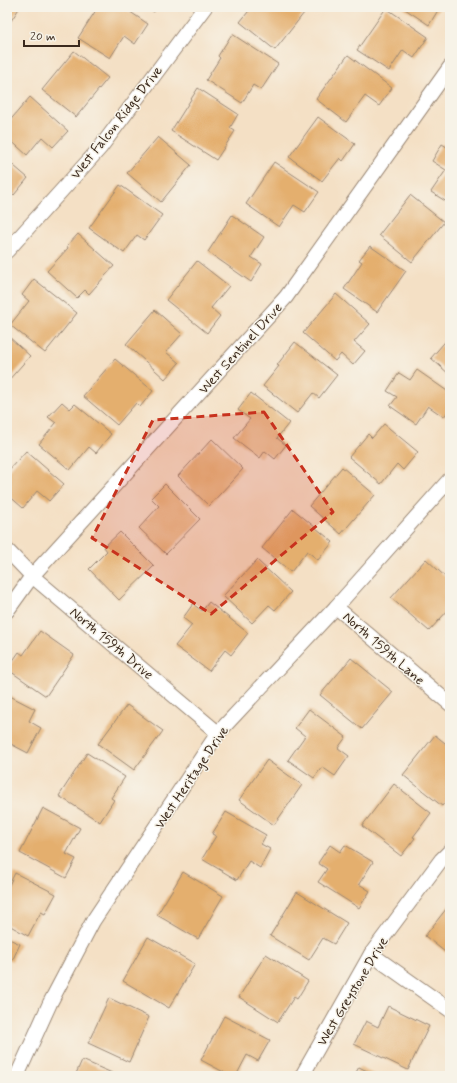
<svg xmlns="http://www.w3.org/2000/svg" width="457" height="1083" font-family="Mynerve,sans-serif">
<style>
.building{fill:#e4af6e}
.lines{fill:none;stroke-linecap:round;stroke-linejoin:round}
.street-casing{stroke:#988572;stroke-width:16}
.street{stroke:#fff;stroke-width:14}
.marked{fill:#c8321e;fill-opacity:0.2;stroke:#c8321e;stroke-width:3;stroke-dasharray:8 5;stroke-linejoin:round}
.labels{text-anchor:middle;stroke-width:3;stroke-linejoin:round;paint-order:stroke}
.street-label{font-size:14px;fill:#3b2a1e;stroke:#f7f3e8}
</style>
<rect width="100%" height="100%" fill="#f7f3e8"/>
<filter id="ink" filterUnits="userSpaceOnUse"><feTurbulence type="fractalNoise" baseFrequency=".025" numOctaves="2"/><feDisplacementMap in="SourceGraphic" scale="8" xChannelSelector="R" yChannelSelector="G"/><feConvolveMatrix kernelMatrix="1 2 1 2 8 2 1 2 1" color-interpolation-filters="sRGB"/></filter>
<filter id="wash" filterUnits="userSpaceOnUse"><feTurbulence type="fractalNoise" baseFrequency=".012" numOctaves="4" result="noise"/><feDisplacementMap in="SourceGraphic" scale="16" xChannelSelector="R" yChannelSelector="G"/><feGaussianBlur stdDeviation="0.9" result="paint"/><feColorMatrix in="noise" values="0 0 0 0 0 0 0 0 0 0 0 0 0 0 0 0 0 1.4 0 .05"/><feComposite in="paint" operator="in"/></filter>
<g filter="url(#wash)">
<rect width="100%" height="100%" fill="#f4e0c5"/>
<g id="blocks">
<g class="building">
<polygon points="7,7 20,7 7,27"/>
<polygon points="98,7 123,7 148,24 135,44 124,36 110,58 78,38"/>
<polygon points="146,7 157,7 154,12"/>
<polygon points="252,7 297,7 304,13 275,50 240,22"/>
<polygon points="402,7 440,7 429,25"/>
<polygon points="386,8 428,37 414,58 403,50 389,71 357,50"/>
<polygon points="232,34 278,64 261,90 253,85 242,103 206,80 220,58 218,56"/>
<polygon points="74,51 108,78 76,117 42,90"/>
<polygon points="348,55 392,88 379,106 365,96 346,122 316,99"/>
<polygon points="198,88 238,114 230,128 235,131 216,160 171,131"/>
<polygon points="30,97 68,131 53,147 42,137 27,155 7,137 7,124"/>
<polygon points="318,117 355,144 343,161 340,158 322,181 289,157"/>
<polygon points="158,137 191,165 161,202 127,173"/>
<polygon points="442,144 450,149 450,204 431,192 446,170 432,161"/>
<polygon points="7,160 28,178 14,195 10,191 7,195"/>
<polygon points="274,162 319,192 305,212 294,205 279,227 246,204"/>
<polygon points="120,185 162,215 144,240 137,235 124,253 89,228"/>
<polygon points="410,195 444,222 412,262 379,235"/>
<polygon points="232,215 264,237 251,257 262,264 251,282 208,252"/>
<polygon points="78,234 114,266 89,294 85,290 77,298 47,271 68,248 67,246"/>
<polygon points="370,246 406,271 377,312 344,289 362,262 359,260"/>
<polygon points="197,261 229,286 211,308 220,316 207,333 166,300"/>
<polygon points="34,279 77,313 45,353 10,325 29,301 22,295"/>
<polygon points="336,294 370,324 354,342 365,351 353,365 341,354 335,361 303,333"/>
<polygon points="155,310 182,334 166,352 179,363 165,379 126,344"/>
<polygon points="7,335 30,356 7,382"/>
<polygon points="450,336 450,375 431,358"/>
<polygon points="295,342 337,375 319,398 313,393 297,413 263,386 279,366 277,365"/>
<polygon points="115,359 153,391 140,407 136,403 117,425 83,396"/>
<polygon points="417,370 450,393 450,408 444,417 428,406 416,424 390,406 397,397 387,391 399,373 410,380"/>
<polygon points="251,393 289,423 277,438 286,445 275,459 265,451 260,458 234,438 250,419 238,410"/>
<polygon points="62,402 70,409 75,404 111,434 96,453 89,447 70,470 39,444 56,423 48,417"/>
<polygon points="384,424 418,452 403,470 397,464 381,484 349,457 368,434 372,438"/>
<polygon points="212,439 243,469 209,506 178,476"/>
<polygon points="26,451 64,484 49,501 37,491 23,508 7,494 7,472"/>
<polygon points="342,467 375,495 341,534 309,506"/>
<polygon points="165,484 200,519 166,554 139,528 159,506 151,498"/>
<polygon points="293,509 333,542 318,560 307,551 291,572 262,548"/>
<polygon points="120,532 154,566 119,600 89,569 107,551 104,547"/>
<polygon points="426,559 450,581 450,608 429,631 391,598"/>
<polygon points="257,560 291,592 275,610 269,605 252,623 223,596"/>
<polygon points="209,602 248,633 231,655 225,650 209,671 175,646 192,625 183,618 193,604 202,611"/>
<polygon points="40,631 74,655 46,696 7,669 19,652 23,655"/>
<polygon points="351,658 393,692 362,729 320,695"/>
<polygon points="8,695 35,709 29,721 41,728 28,753 7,742 7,697"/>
<polygon points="127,705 163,731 134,770 98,744"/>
<polygon points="309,709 346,737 338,748 349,756 335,776 322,767 314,778 288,760 305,736 295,728"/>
<polygon points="435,735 450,747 450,796 442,806 403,775"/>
<polygon points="87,753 125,777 111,798 114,800 100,822 59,796"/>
<polygon points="267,760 302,785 274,825 239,800"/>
<polygon points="394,784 431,813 413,837 415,838 401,856 362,826"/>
<polygon points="43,808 80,828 66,854 76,859 66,878 20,853"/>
<polygon points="226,812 266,835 261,844 270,849 260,868 249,861 237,880 202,859 216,836 212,834"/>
<polygon points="330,845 340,852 345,845 373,862 359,884 370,891 359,908 318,882 327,869 318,863"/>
<polygon points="183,872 223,896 198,939 157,915"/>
<polygon points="15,873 56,894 45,914 41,912 28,936 7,924 7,889"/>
<polygon points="297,892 347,923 334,944 323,938 309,960 270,936"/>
<polygon points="450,904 450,956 425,936"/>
<polygon points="148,937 195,964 169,1008 123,981"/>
<polygon points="7,938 20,944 12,961 7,959"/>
<polygon points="266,954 308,981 297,999 294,997 278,1022 239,997"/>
<polygon points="109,998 149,1017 129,1062 88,1043"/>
<polygon points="388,1006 429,1026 408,1070 354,1044 366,1021 378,1027"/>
<polygon points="224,1016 270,1040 258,1061 247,1055 236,1076 231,1076 201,1060"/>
<polygon points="82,1060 119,1076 75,1076"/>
<polygon points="359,1067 377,1076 354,1076"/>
</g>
</g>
</g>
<g filter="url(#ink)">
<use href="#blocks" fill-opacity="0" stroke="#988572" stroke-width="1"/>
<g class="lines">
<g class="street-casing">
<g id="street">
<polyline points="7,251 100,148 205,7"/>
<polyline points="7,550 32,576 218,733"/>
<polyline points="336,607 450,704"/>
<polyline points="7,611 32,576 286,297 450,67"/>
<polyline points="371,954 450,1010"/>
<polyline points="17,1076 50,1003 93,921 218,733 336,607 450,479"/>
<polyline points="302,1076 371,954 441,860 450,851"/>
</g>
</g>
<use href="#street" class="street"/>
</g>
</g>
<path class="marked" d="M264 412 333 512 211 614 92 538 153 420Z"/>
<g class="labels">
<g class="street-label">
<text transform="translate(116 122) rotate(-52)" y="5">West Falcon Ridge Drive</text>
<text transform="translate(240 348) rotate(-48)" y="5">West Sentinel Drive</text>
<text transform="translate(112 643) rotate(40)" y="5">North 159th Drive</text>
<text transform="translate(384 648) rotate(41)" y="5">North 159th Lane</text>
<text transform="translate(191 777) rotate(-56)" y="5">West Heritage Drive</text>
<text transform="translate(352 991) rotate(-59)" y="5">West Greystone Drive</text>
</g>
</g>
<rect width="457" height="1083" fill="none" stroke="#f7f3e8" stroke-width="24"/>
<path d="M24 40v6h55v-6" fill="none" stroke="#3b2a1e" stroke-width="2"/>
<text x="30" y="40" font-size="12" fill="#3b2a1e" stroke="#f7f3e8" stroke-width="3" paint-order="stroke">20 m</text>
</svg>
